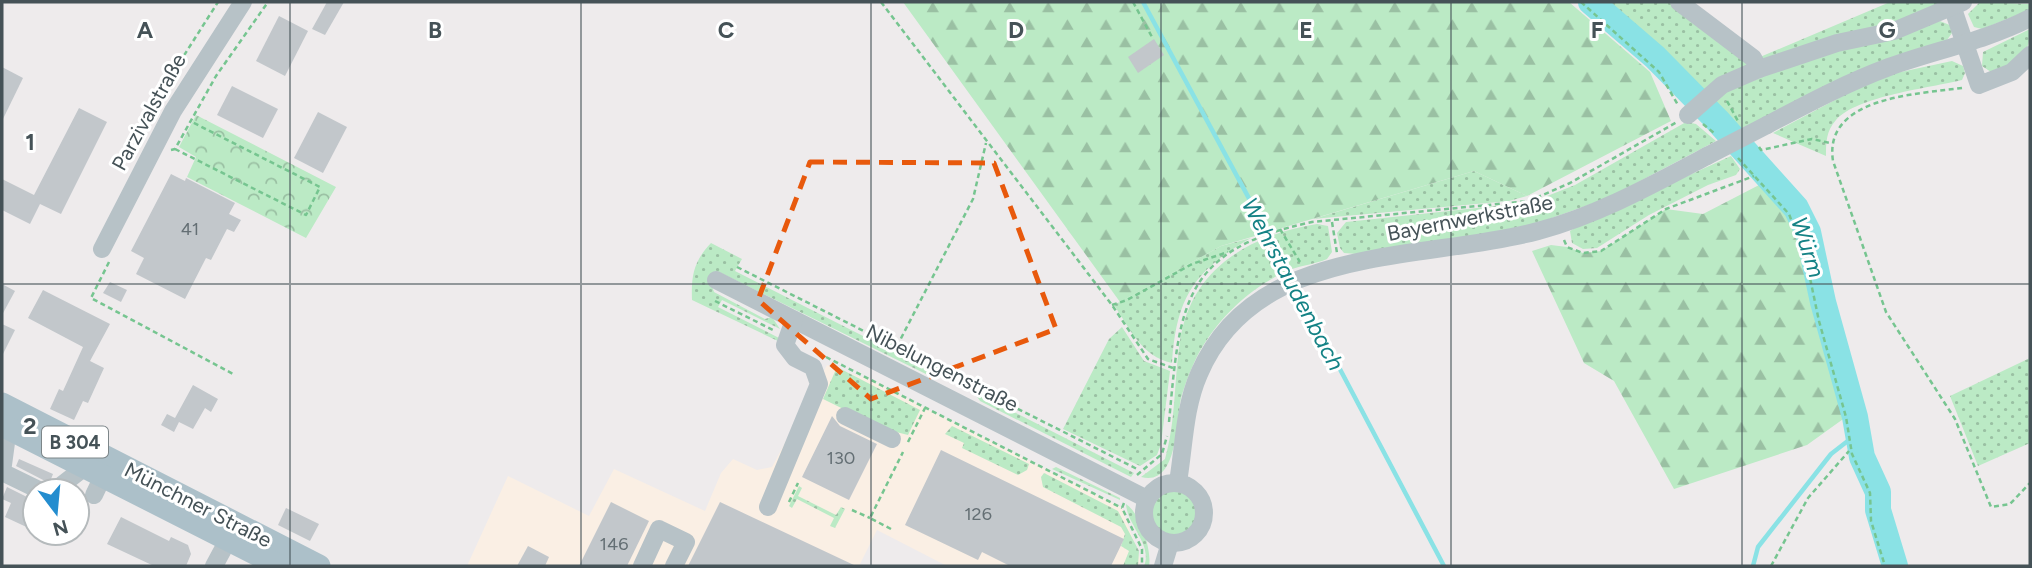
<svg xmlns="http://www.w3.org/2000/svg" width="2032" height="568" font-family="Figtree,sans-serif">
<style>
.commercial{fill:#faefe4}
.grass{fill:url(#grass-dots)}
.forest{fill:url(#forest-firs)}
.park{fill:url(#park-crowns)}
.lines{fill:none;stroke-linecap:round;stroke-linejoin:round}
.stream{stroke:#8ae2e5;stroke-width:4.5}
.river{stroke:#8ae2e5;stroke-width:26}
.building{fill:#c2c7cb}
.path{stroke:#76c590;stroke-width:2.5;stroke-dasharray:5 3.5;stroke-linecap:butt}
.minor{stroke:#b7c2c7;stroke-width:18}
.major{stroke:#acc0c9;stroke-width:23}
.minor-bridge{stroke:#b7c2c7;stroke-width:18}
.marked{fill:none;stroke:#e8590c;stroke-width:5;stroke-dasharray:14 9;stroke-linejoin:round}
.grid{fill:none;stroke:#455257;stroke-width:2;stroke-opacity:0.55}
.labels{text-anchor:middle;stroke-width:6;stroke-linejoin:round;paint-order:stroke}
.number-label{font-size:18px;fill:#646f74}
.shield{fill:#fff;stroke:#7d8689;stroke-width:2}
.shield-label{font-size:19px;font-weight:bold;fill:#455257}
.street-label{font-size:21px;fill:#455257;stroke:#fff}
.water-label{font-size:23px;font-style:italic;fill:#148285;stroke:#fff}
.grid-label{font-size:23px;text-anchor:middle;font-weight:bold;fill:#455257;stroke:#fff;stroke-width:6;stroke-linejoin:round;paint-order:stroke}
</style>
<defs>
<pattern id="grass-dots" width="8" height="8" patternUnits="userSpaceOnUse" patternTransform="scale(1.75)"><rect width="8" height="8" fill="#bbeac5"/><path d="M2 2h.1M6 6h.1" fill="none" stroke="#9ac0a3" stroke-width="1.8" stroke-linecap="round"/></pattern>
<pattern id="forest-firs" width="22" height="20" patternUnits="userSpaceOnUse" patternTransform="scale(1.75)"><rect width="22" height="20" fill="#bbeac5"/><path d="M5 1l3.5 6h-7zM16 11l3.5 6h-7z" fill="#9ac0a3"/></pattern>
<pattern id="park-crowns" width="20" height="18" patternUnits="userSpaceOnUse" patternTransform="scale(1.75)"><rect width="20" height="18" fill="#bbeac5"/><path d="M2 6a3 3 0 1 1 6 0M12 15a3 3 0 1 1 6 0" fill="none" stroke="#9ac0a3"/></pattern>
</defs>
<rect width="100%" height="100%" fill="#eeebec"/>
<polygon class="commercial" points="827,365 870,380 1122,508 1141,561 1138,566 947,566 877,530 859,566 467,566 508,476 589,516 614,469 705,511 721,473 733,459 757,470 772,467"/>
<g class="grass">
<polygon points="1605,2 1674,2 1749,65 1704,92"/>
<polygon points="1890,2 1944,2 1933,13 1768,60 1760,57"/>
<polygon points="1980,2 2030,4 2030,10 1982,29 1974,27 1968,14"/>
<polygon points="1940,21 1952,26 1952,33 1947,40 1721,137 1696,114 1711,98 1801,61 1904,34"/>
<path d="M2030 29C2030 59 2016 62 1991 72L1982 66 1983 52Z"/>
<path d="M1952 61 1963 66 1965 73 1962 80C1930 88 1857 96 1836 120 1826 131 1826 143 1826 156L1773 133 1867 83 1896 73Z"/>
<polygon points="1686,122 1696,124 1716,141 1608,198 1535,224 1369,255 1344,253 1340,248 1337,233 1346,222 1532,202 1575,185"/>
<polygon points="1731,156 1740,169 1736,175 1708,185 1649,215 1597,248 1583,249 1572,243 1570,231 1578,226"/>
<polygon points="1474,171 1527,196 1509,201 1313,219"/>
<path d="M1317 224 1328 226 1332 252 1327 259C1316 264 1303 265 1292 269 1250 286 1212 323 1194 363 1189 374 1184 387 1181 398 1176 422 1178 487 1141 477L1165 459C1176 421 1174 380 1180 341 1191 268 1250 235 1317 224Z"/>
<path d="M1251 238C1195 270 1176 297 1172 363 1141 356 1131 330 1114 305L1221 246Z"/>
<path d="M711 243 742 259 735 271 936 373 934 378 719 272 712 286 714 292 765 319 772 317 780 329 722 300 718 307 781 339 780 342 692 300C691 275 694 261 711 243Z"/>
<polygon points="1122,327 1144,361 1170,371 1161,444 1157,455 1140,466 1063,429 1109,339"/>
<polygon points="2030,358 2030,443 1978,466 1950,396"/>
<polygon points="837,367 920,410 908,435 884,429 823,399"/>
<polygon points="973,391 1134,473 1131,477 980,401"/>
<polygon points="952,426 1029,464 1027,470 1018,475 962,448 964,443 945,434"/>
<polygon points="1056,467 1120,498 1120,500 1052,469"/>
<polygon points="1044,473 1118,511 1139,551 1138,566 1123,566 1129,551 1121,546 1125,534 1121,527 1043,487 1041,477"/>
<polygon points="799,486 802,488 798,496 836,515 841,507 845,509 835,528 830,526 834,518 797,499 792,508 789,506"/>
<circle cx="1174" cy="513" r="23"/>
<path d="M1126 504C1140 513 1152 550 1149 566H1144C1153 545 1127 525 1126 504Z"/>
</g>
<g class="forest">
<polygon points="903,2 1569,2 1650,72 1671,121 1527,196 1474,171 1221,246 1120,302"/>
<polygon points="1761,184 1789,214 1806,259 1846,417 1807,445 1674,489 1614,381 1584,363 1532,251 1551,245 1567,247 1583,253 1601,251 1666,209 1703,214"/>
</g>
<polygon class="park" points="196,115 336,187 306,238 187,177 196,157 179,147"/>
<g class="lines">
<g class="stream">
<polyline points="1143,2 1292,278"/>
<polyline points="1296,286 1444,566"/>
<polyline points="1753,566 1758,547 1831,454 1858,433"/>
</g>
<polyline class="river" points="1591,2 1655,57 1717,120 1796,208 1808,232 1823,302 1855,417 1862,457 1878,492 1878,510 1895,566"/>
</g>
<g class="building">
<polygon points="327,2 344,2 325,35 312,29"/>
<polygon points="279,16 308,31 285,76 256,61"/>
<polygon points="1154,39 1164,55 1138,73 1128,57"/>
<polygon points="2,67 23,78 2,121"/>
<polygon points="232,86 278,109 263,138 217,115"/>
<polygon points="79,108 107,122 61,214 40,204 30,224 2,210 2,179 34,195"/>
<polygon points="318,112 347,127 323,173 294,158"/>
<polygon points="171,174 185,181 186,178 235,203 229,214 241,220 234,232 227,229 211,260 206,258 185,299 136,274 144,258 131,251"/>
<polygon points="110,282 127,290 121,302 103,293"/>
<polygon points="2,284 15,291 2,315"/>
<polygon points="43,290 110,324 90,361 104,368 88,403 83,401 74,420 50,409 59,389 63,391 83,347 28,318"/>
<polygon points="2,324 15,330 2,356"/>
<polygon points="193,385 218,399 211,412 205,408 193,429 179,422 174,432 161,425 167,414 175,418"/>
<polygon points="832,416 840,426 877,444 849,500 802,477"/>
<polygon points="941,450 1124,539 1111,566 1010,566 982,552 978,560 905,525"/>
<polygon points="19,459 53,474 51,479 47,482 16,466"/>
<polygon points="7,487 35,501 35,531 5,517 11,503 2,499"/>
<polygon points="611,502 649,521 627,566 579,566"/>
<polygon points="720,502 856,566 688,566"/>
<polygon points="286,508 319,524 310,541 278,525"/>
<polygon points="121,517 169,541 171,537 188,545 191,554 186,566 154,566 107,544"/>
<polygon points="528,546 549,557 545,566 517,566"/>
</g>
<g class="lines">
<g class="path">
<polyline points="881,2 1112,305 1148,359 1173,368"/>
<polyline points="1133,2 1152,37"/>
<polyline points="1581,2 1659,72 1678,105"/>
<path d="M1962 88C1917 94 1823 97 1833 161L1886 312 1955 419 1991 507 2010 504 2030 483"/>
<polyline points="1727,101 1739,123"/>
<polyline points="160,103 155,101 218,2"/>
<polyline points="1703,124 1714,133"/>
<polyline points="1759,147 1761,150 1812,139 1830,143"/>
<polyline points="175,149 306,215 320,187 190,121"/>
<polyline points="171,150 175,149 216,76 268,2"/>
<polyline points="1738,158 1789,214 1806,259 1819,321 1846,417 1852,454 1870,493 1871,521 1885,566"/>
<polyline points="1332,222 1337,253"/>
<polyline points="1280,229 1300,262"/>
<polyline points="1564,240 1567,247 1583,253 1601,251 1666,209 1754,176"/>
<polyline points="109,262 91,298 235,375"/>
<polyline points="737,267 1139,470"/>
<polyline points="715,301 773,330"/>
<polyline points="1112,305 1127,300 1192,264 1228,252"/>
<polyline points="897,346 973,199 986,143"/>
<polyline points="826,357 1122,508"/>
<path d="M1169 422C1180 305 1181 250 1312 222L1529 201 1570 183 1677 122"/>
<polyline points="908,442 925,408"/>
<polyline points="1137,475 1162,454 1167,436"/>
<polyline points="789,502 798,483"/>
<polyline points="1124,503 1122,508 1142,549 1142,566"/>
<polyline points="852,510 870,518"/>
<polyline points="891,529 870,518 903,452"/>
<polyline points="1771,566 1808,498 1849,451"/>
</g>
<g class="minor">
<polyline points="1679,2 1753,58 1759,69"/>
<polyline points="1952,6 1979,85 2012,72 2030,55"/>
<polyline points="1688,115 1722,85 1759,69 1837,43 1894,31 1963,2"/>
<path d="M1767 125C1807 104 1846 83 1889 67 1936 50 1985 41 2030 18"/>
<polyline points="102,249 173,111 243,2"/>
<polyline points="716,280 1147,499"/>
<polyline points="845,416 892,439"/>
<polyline points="8,428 2,472 41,491"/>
<path d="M1178 482C1184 447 1184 408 1199 374 1255 242 1422 262 1538 231 1598 215 1652 185 1707 156"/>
<circle cx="1174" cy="513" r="30"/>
<polyline points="54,491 85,467"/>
<polyline points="94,495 103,476"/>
<polyline points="768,507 819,384 813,367 795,358 785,345 794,320"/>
<polyline points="214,566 228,540"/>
<polyline points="642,566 659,529 686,542 674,566"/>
<polyline points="1163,566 1170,543"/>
</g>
<g class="major">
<polyline points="2,404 319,566"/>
<polyline points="2,425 280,566"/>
</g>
<polyline class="minor-bridge" points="1707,156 1767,125"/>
</g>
<path class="marked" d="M810 162 994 163 1056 329 871 399 758 300Z"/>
<path class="grid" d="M290 2V566M581 2V566M871 2V566M1161 2V566M1451 2V566M1742 2V566M2 284H2030"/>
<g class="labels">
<g class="number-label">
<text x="190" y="235">41</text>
<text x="841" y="464">130</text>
<text x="978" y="520">126</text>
<text x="614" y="550">146</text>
</g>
<rect class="shield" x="42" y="426.5" width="66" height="31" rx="5"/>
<g class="shield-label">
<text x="75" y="449">B 304</text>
</g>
<g class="street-label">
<text transform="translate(149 112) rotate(-61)" y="7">Parzivalstraße</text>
<text transform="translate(1470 218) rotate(-11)" y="7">Bayernwerkstraße</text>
<text transform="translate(942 368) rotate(27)" y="7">Nibelungenstraße</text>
<text transform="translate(198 505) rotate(27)" y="7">Münchner Straße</text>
</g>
<g class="water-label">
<text transform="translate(1808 247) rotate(72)" y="8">Würm</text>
<text transform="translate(1293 284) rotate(62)" y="8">Wehrstaudenbach</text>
</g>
</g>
<g class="grid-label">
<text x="145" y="38">A</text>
<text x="435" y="38">B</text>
<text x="726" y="38">C</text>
<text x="1016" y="38">D</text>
<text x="1306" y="38">E</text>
<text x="1597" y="38">F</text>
<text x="1887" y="38">G</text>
<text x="30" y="150">1</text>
<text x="30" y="434">2</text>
</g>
<rect width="2032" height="568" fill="none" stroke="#455257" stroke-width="7"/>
<g transform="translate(56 512) rotate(164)"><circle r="33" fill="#ffffff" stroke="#b5babc" stroke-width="2"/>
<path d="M0-5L12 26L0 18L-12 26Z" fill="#248dcf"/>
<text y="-10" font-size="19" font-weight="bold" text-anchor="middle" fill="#455257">N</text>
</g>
</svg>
